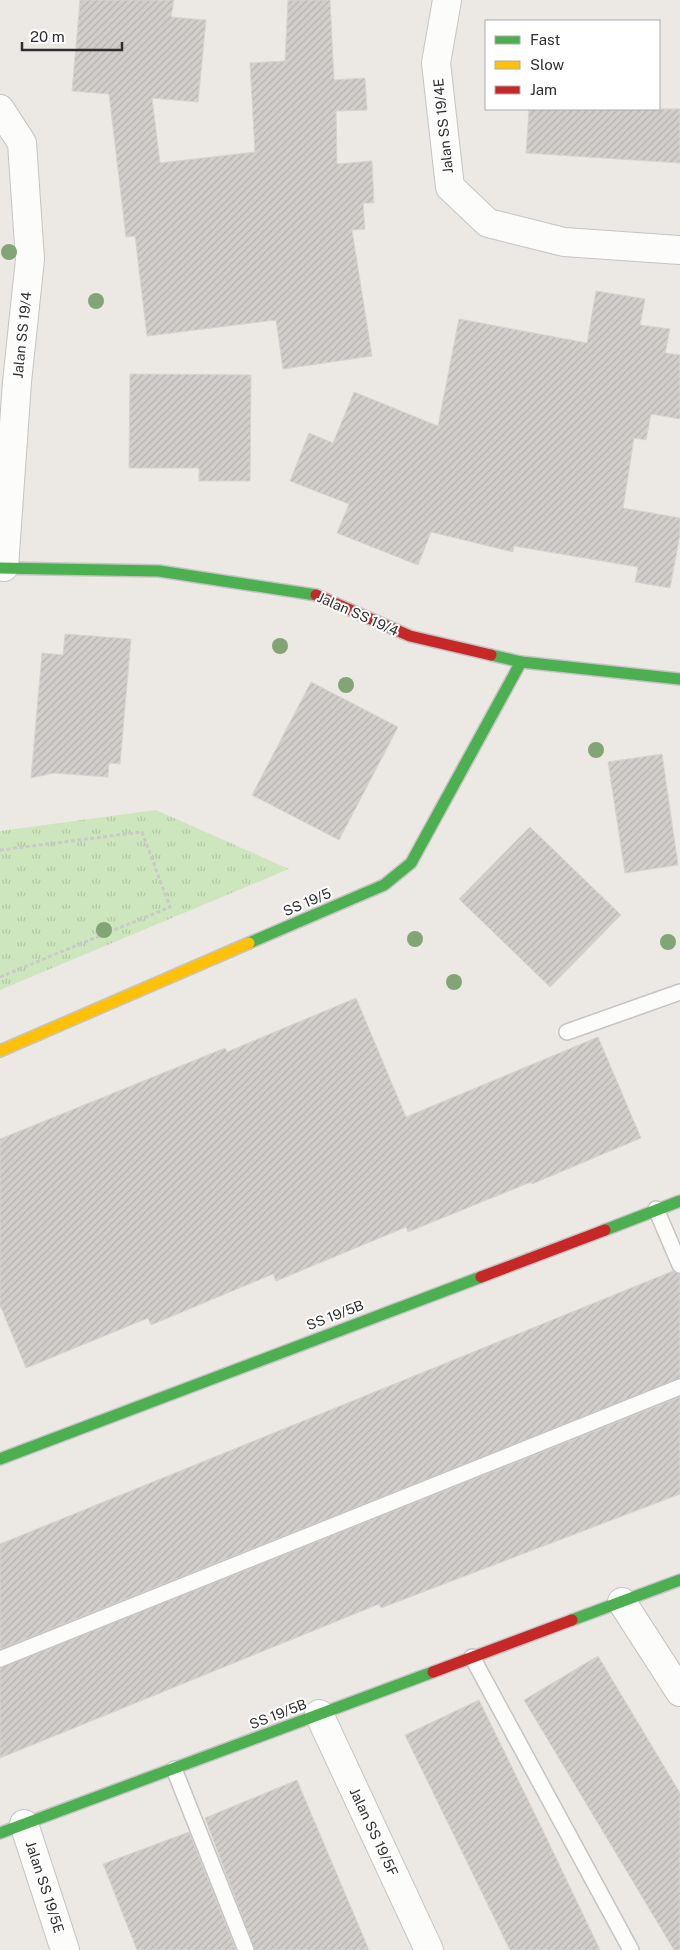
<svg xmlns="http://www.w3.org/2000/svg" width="680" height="1950" font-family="'Public Sans',sans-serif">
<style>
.grass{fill:url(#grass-tufts)}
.building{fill:url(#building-hatch);stroke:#d7d4d0}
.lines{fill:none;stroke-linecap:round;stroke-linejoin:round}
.lane-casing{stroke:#c5c4c5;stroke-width:18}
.street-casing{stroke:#c5c4c5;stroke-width:30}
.fast-casing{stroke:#c5c4c5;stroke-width:14}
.slow-casing{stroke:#c5c4c5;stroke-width:14}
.jam-casing{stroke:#c5c4c5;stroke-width:14}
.path{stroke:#c9c9c8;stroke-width:3;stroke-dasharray:4 2.5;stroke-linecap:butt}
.lane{stroke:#fcfcfb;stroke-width:15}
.street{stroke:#fcfcfb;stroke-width:28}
.fast{stroke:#4caf50;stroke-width:11}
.slow{stroke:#ffc107;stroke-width:11}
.jam{stroke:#c62828;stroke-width:11}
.tree{fill:#82a575}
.labels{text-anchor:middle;stroke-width:4;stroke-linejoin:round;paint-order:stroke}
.street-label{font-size:14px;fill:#2e2e2e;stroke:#fff}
</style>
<defs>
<pattern id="grass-tufts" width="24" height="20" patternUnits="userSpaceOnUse" patternTransform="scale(1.25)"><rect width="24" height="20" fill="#cee6be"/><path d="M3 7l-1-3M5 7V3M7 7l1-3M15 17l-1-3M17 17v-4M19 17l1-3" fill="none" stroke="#b1c6a4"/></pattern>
<pattern id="building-hatch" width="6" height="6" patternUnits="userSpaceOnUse" patternTransform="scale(1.25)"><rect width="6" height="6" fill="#d1cecb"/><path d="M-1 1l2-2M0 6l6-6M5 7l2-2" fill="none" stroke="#b4b1af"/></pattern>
</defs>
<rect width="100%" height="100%" fill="#ece8e4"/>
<polygon class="grass" points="156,810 289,869 0,990 0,831"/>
<g class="building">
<polygon points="80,0 174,0 171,17 206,20 198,102 152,98 160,163 255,152 250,63 285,61 288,0 330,0 334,80 365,78 367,110 336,111 337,164 372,161 374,203 363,203 365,229 352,230 372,356 283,369 276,320 147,336 135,236 126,237 109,94 72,91"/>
<polygon points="529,109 680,109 680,163 526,153"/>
<polygon points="596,291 645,299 640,325 670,329 665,353 680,355 680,419 651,414 646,440 634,438 623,508 680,518 680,534 670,588 635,582 638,567 514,546 513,552 431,532 418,565 337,533 349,504 290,481 309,433 333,443 354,392 438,426 459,319 587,343"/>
<polygon points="130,374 251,375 250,481 199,481 199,468 129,468"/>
<polygon points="65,634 131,639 120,764 109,763 108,777 54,773 31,778 42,653 63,655"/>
<polygon points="311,682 398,727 339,840 252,795"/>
<polygon points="662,754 678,865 625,873 608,762"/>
<polygon points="530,827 621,915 550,987 459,899"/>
<polygon points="356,998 406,1117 598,1037 641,1138 532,1184 531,1182 408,1232 406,1227 276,1281 273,1274 151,1325 148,1318 26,1368 0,1305 0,1139 225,1048 227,1052"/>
<polygon points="673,1271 680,1274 680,1378 0,1649 0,1544"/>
<polygon points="680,1397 680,1494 381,1608 379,1604 0,1758 0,1668"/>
<polygon points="598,1656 680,1793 680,1950 674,1950 524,1700"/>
<polygon points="479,1700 547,1839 600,1950 510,1950 422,1770 405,1735"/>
<polygon points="297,1780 310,1811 369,1950 255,1950 205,1818"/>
<polygon points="189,1832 236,1950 137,1950 103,1864"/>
</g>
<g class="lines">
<g class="lane-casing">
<g id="lane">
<polyline points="567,1032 680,992"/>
<polyline points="656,1209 680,1265"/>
<polyline points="472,1657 631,1950"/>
<polyline points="0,1659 680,1387"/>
<polyline points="174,1769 246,1950"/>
</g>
</g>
<g class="street-casing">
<g id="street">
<polyline points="447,0 436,63 450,187 488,223 564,242 680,250"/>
<polyline points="0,109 22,143 30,259 17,382 4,567"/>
<polyline points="622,1602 680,1692"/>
<polyline points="319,1714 429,1950"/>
<polyline points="24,1824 65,1950"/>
</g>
</g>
<g class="fast-casing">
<g id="fast">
<polyline points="0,568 159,571 316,595"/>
<polyline points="491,655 521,662 680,679"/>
<polyline points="249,943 384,885 411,863 521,662"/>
<polyline points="605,1230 680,1201"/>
<polyline points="0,1459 481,1277"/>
<polyline points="572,1620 680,1580"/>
<polyline points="0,1833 433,1672"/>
</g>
</g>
<g class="slow-casing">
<polyline id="slow" points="0,1051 249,943"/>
</g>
<g class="jam-casing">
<g id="jam">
<polyline points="316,595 410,636 491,655"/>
<polyline points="481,1277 605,1230"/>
<polyline points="433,1672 572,1620"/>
</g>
</g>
<polyline class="path" points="0,850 142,832 170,907 0,977"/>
<use href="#lane" class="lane"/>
<use href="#street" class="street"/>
<use href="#fast" class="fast"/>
<use href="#slow" class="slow"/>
<use href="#jam" class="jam"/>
</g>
<g class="tree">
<circle cx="9" cy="252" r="8"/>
<circle cx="96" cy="301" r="8"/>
<circle cx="280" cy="646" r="8"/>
<circle cx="346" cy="685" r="8"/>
<circle cx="596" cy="750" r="8"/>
<circle cx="104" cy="930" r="8"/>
<circle cx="415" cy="939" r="8"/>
<circle cx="668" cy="942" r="8"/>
<circle cx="454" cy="982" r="8"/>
</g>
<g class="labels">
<g class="street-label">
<text transform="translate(443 126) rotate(-96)" y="5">Jalan SS 19/4E</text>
<text transform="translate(22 335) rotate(-84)" y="5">Jalan SS 19/4</text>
<text transform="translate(358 614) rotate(24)" y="5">Jalan SS 19/4</text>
<text transform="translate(307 902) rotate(-23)" y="5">SS 19/5</text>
<text transform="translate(335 1315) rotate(-21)" y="5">SS 19/5B</text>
<text transform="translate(278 1714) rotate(-21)" y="5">SS 19/5B</text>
<text transform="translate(374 1832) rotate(65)" y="5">Jalan SS 19/5F</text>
<text transform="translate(45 1887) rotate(72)" y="5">Jalan SS 19/5E</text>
</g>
</g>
<rect x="485" y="20" width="175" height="90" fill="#ffffff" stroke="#ababab"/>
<rect x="495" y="36" width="25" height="8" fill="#4caf50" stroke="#ababab"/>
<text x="530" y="45" font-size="15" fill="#2e2e2e">Fast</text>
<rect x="495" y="61" width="25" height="8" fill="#ffc107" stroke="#ababab"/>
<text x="530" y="70" font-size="15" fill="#2e2e2e">Slow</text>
<rect x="495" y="86" width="25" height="8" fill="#c62828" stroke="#ababab"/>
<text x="530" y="95" font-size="15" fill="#2e2e2e">Jam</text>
<path d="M22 42v8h100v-8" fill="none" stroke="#2e2e2e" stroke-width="2.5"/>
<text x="30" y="42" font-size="15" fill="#2e2e2e" stroke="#ffffff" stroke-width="4" paint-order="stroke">20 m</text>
</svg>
